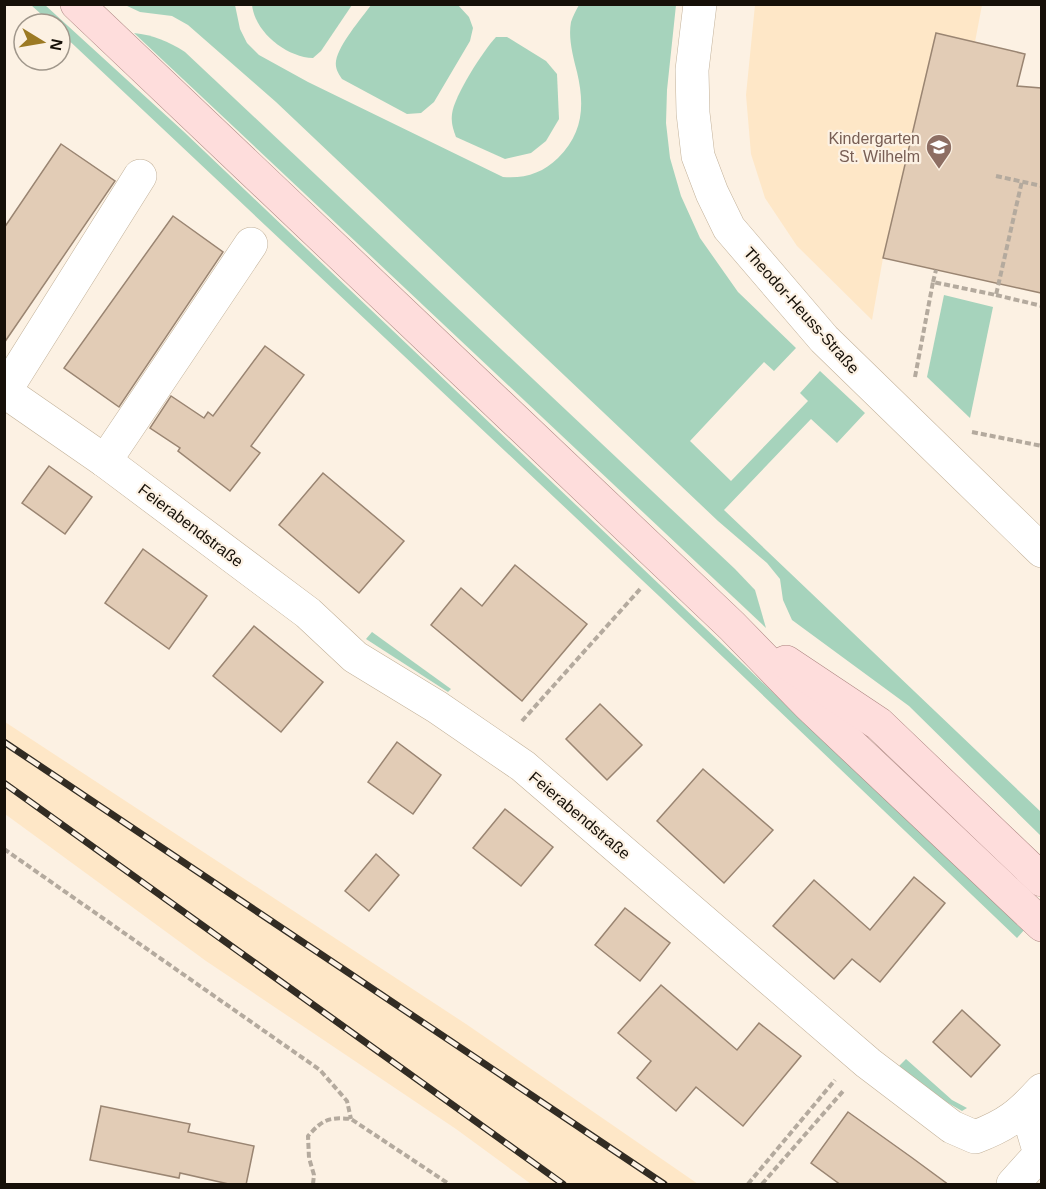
<svg xmlns="http://www.w3.org/2000/svg" width="1046" height="1189" font-family="Helvetica,sans-serif">
<style>
.built{fill:#fee7c7}
.green{fill:#a6d3bc}
.building{fill:#e2ccb6;stroke:#9a8572;stroke-width:1.5}
.lines{fill:none;stroke-linecap:round;stroke-linejoin:round}
.minor-casing{stroke:#c2b199;stroke-width:34}
.major-casing{stroke:#ad8682;stroke-width:34}
.path{stroke:#b4aa9e;stroke-width:4;stroke-dasharray:6 3;stroke-linecap:butt}
.minor{stroke:#fff;stroke-width:33}
.major{stroke:#fedddc;stroke-width:33}
.rail-casing{stroke:#322c23;stroke-width:7}
.rail{stroke:#fcf1e3;stroke-width:4.5;stroke-dasharray:14;stroke-linecap:butt}
.labels{text-anchor:middle;stroke-width:4.5;stroke-linejoin:round;paint-order:stroke}
.education-label{font-size:16px;fill:#785e54;stroke:#fcf1e3;text-anchor:end}
.street-label{font-size:16px;fill:#161008;stroke:#fcf1e3}
</style>
<rect width="100%" height="100%" fill="#fcf1e3"/>
<g class="built">
<polygon points="755,5 982,5 975,42 936,33 883,258 872,320 797,246 765,198 751,154 746,95"/>
<polygon points="5,722 466,1024 698,1184 531,1184 456,1129 206,961 5,814"/>
</g>
<g class="green">
<polygon points="31,5 45,5 183,131 907,820 1025,929 1017,938 659,596 60,32 60,24 52,24"/>
<path d="M125 5H235L240 29 247 43 259 55 308 82 503 177C524 179 543 173 558 158 583 133 585 106 577 72 573 56 568 38 571 22 573 16 576 10 579 5H676L667 90 666 123 670 158 681 196 700 238 738 292 796 348 774 371 764 362 690 441 731 481 808 401 800 393 820 371 865 413 837 443 811 419 724 510 1041 812V836L909 706 792 620 783 600 780 579 767 563 718 521 276 102 188 25 172 16 140 12Z"/>
<path d="M252 5V4L352 5 321 51 313 58C286 57 255 32 252 5Z"/>
<path d="M371 5H458L469 17 473 28 470 41 434 102 421 113 407 114 342 79C338 73 335 68 336 61 339 44 361 19 371 5Z"/>
<path d="M134 33C153 35 168 41 185 52L735 569 755 590 766 628Z"/>
<path d="M496 37H507L546 61 557 74 559 119 546 141 531 153 505 159 456 137C453 129 451 123 452 114 454 96 483 51 496 37Z"/>
<polygon points="944,295 993,307 970,418 927,377"/>
<polygon points="372,632 451,689 448,692 366,639"/>
<polygon points="906,1059 952,1100 967,1108 962,1111 936,1096 897,1068"/>
</g>
<g class="building">
<polygon points="936,33 1025,54 1017,86 1041,88 1041,293 883,258"/>
<polygon points="61,144 115,181 4,343 4,228"/>
<polygon points="173,216 223,252 119,407 64,368"/>
<polygon points="265,346 304,375 251,446 260,453 230,491 178,451 180,448 150,428 171,396 204,418 208,412 213,416"/>
<polygon points="49,466 92,497 65,534 22,503"/>
<polygon points="323,473 404,541 359,593 279,525"/>
<polygon points="143,549 207,596 169,649 105,603"/>
<polygon points="515,565 587,624 522,701 431,625 461,588 482,606"/>
<polygon points="254,626 323,682 281,732 213,676"/>
<polygon points="600,704 642,745 607,780 566,739"/>
<polygon points="397,742 441,775 413,814 368,782"/>
<polygon points="703,769 773,830 724,883 657,821"/>
<polygon points="505,809 553,847 521,886 473,848"/>
<polygon points="376,854 399,875 369,911 345,891"/>
<polygon points="914,877 945,903 880,982 852,959 834,979 773,926 814,880 870,930"/>
<polygon points="625,908 670,943 640,981 595,945"/>
<polygon points="661,985 737,1050 759,1023 801,1056 743,1126 696,1087 676,1111 637,1078 651,1061 618,1033"/>
<polygon points="962,1010 1000,1045 971,1077 933,1042"/>
<polygon points="101,1106 190,1124 188,1132 254,1146 246,1185 233,1185 180,1173 179,1178 90,1160"/>
<polygon points="848,1112 911,1157 949,1185 841,1185 811,1163"/>
</g>
<g class="lines">
<g class="minor-casing">
<g id="minor">
<polyline points="700,4 692,70 693,113 698,156 712,193 729,228 824,339 1042,551"/>
<path d="M4 391 105 461 308 613 355 657 437 707 523 766 868 1063 952 1127 975 1137C1007 1125 1019 1115 1042 1090"/>
<polyline points="5,391 140,176"/>
<polyline points="105,461 251,244"/>
<polyline points="1013,1184 1040,1154 1026,1107"/>
</g>
</g>
<g class="major-casing">
<g id="major">
<polyline points="77,4 732,626 809,705 1042,925"/>
<polyline points="786,662 879,724 1042,880"/>
</g>
</g>
<g class="path">
<polyline points="996,176 1042,186"/>
<polyline points="933,282 936,270"/>
<polyline points="996,295 1042,306"/>
<polyline points="915,377 933,282 996,295 1022,181"/>
<polyline points="972,432 1042,446"/>
<polyline points="522,721 641,588"/>
<polyline points="4,849 320,1070 347,1101 351,1119"/>
<path d="M313 1184 314 1175 309 1158 308 1136C323 1119 329 1117 351 1119L449 1184"/>
<polyline points="748,1184 835,1080"/>
<polyline points="762,1184 844,1090"/>
</g>
<use href="#minor" class="minor"/>
<use href="#major" class="major"/>
<g class="rail-casing">
<g id="rail">
<polyline points="4,742 664,1184"/>
<polyline points="4,783 563,1184"/>
</g>
</g>
<use href="#rail" class="rail"/>
</g>
<defs>
<g id="school-pin" transform="scale(1.35)"><path d="M0 17L-7.5 6A9.5 9.5 0 1 1 7.5 6Z" fill="#8d6e63" stroke="#fcf1e3"/><path d="M0-5L7-2L0 1L-7-2ZM-4 1L0 2.5L4 1V4Q0 6-4 4Z" fill="#fff"/></g>
</defs>
<g fill-rule="evenodd">
<use href="#school-pin" x="939" y="147"/>
</g>
<g class="labels">
<g class="education-label">
<text x="920" y="144">Kindergarten<tspan x="920" dy="18">St. Wilhelm</tspan></text>
</g>
<g class="street-label">
<text transform="translate(802 310) rotate(48)" y="6">Theodor-Heuss-Straße</text>
<text transform="translate(191 525) rotate(37)" y="6">Feierabendstraße</text>
<text transform="translate(580 815) rotate(40)" y="6">Feierabendstraße</text>
</g>
</g>
<rect width="1046" height="1189" fill="none" stroke="#161008" stroke-width="12"/>
<g transform="translate(42 42) rotate(101)"><circle r="28" fill="#fcf1e3" stroke="#a0978b" stroke-width="1.5"/>
<path d="M0-4.5L10 22L0 15L-10 22Z" fill="#9c7a24"/>
<text y="-9" font-size="16" font-weight="bold" text-anchor="middle" fill="#161008">N</text>
</g>
</svg>
